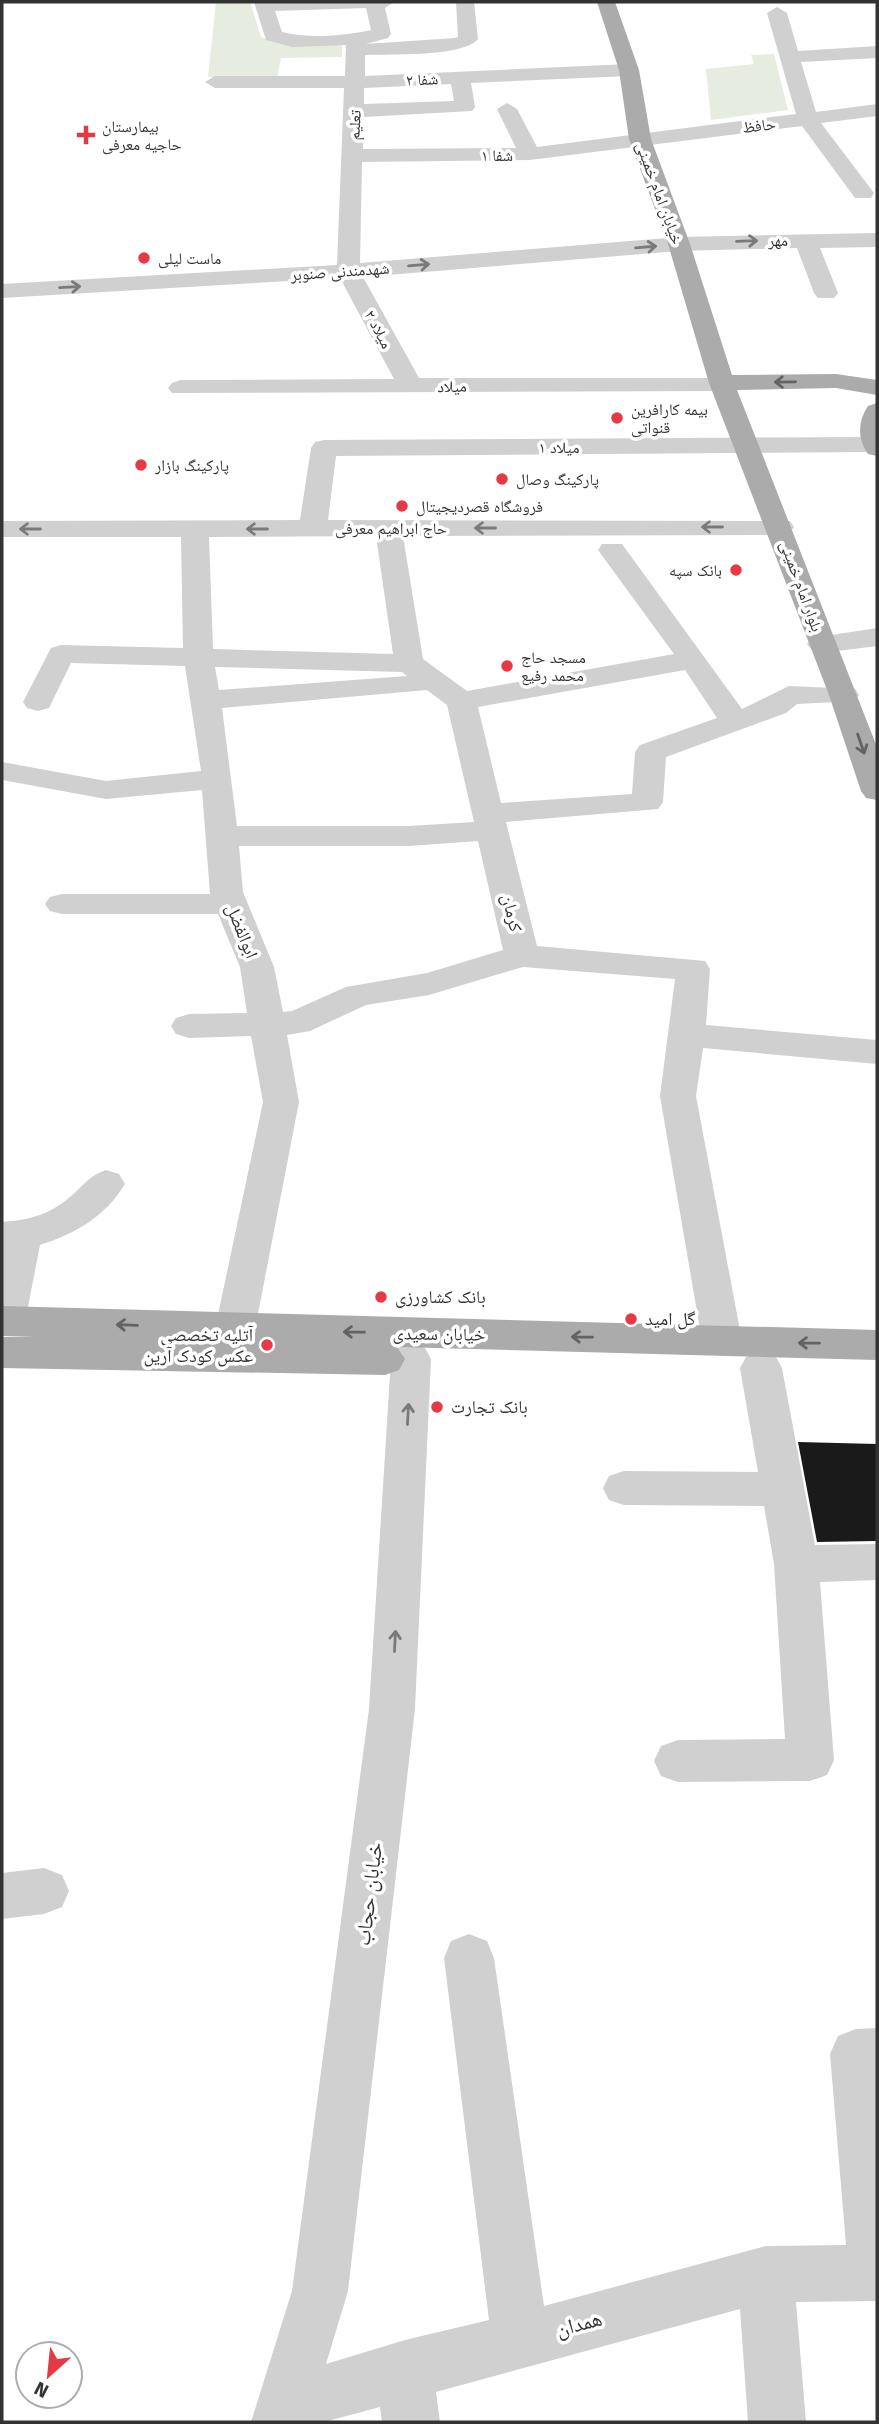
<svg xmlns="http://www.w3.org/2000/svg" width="879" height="2424" font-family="'Fira Sans','Noto Naskh Arabic',sans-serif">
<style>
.green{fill:#e6ecdf}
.building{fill:#1a1a1a}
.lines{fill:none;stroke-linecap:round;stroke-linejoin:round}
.minor{fill:#d0d0d0;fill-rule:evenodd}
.major{fill:#ababab;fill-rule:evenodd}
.oneway{stroke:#7a7a7a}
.oneway2{stroke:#636363}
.poi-dot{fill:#e63946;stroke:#fff;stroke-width:2.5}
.labels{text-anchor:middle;stroke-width:7;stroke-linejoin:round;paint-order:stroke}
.far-street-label{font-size:16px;fill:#333;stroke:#fff}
.far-poi-label{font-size:16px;fill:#333;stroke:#fff;text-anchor:start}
.street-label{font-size:18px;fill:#333;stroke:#fff}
.poi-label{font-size:18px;fill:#333;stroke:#fff;text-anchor:start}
.near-street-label{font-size:21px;fill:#333;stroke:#fff}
</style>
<rect width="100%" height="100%" fill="#fff"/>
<g class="green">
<polygon points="216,2 250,2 261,37 281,44 342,44 342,57 281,58 277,78 208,77"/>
<polygon points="774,54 788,110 711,120 706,69 754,64 751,55"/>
</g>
<polygon class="building" points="798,1442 877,1444 877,1541 817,1542"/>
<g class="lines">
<g class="minor">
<path d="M254 2H394L385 8 391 34 388 38 366 44 455 38 458 37 456 2H474L478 39C464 57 389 54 365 55V76L629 64 639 70 629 76 471 83 475 107 472 111 364 117 363 149 516 148 497 109 507 103 517 109 537 147 796 114 767 13 777 7 787 13 798 51 877 46V58L801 62 816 112 877 104V116L821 123 874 193 871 198H855L802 126 530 160 362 162 360 263 679 237 877 233V247L820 248 838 293 834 298H818L814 293 797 248 679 251 363 277 419 378H731L735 383 731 388 722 391 172 393 168 388 172 383 181 380 394 379 340 278 2 298V284L337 265 344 88H215L205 82 215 76H345L346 45 292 47 266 40ZM366 8 371 30C344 36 308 39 282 32L275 11ZM451 84 454 101 364 104V88Z"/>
<path d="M877 437 876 452 336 456 328 520 790 521 794 527 790 533 780 535 403 536 423 659 467 691 674 654 598 550 602 544H622L742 709 789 686 855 689 859 695 855 701 797 704 786 713 666 757 663 802 658 809 506 822 537 946 705 961 710 969 706 1025 877 1040V1064L703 1048 696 1096 742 1341 736 1352 722 1356 708 1352 702 1341 660 1096 675 979 523 967 429 995 366 1005 310 1031 287 1035 299 1102 255 1329 249 1340 235 1344 221 1340 215 1329 263 1102 251 1036 189 1038 176 1034 171 1026 176 1018 189 1014 247 1013 240 967 218 914H62L50 911 45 904 50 897 62 894H210L202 790 106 799 2 780V762L106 781 201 771 185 666 71 663 49 708 38 711 27 708 23 702 51 648 61 645 183 648 181 537H2V521L300 520 311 448 315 442 324 440ZM376 536 393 654 213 649 209 537ZM215 667 402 672 407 676 219 690ZM685 670 717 718 640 745 635 752 632 794 501 803 478 707ZM427 690 447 705 474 822 409 826H237L222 708ZM478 841 503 950 427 973 346 987 292 1011 283 1012 274 967 243 892 239 846H409Z"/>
<polygon points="877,628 877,646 822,653 812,650 807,644 812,638"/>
<path d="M106 1170 119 1174 125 1184C106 1216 75 1234 40 1245L25 1322 19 1333 2 1336V1222C29 1220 49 1215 70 1197 83 1186 90 1175 106 1170Z"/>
<polygon points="411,1343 425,1348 431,1359 415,1709 348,2291 326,2364 405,2340 489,2320 444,1958 451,1941 469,1934 487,1941 494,1958 544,2306 766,2246 846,2245 830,2054 838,2036 856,2029 877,2028 877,2301 796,2302 806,2422 748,2422 740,2309 436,2392 440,2422 382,2422 380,2407 324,2422 251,2422 292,2291 369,1709 391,1359 397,1348"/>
<polygon points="761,1352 776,1357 782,1368 815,1545 877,1544 877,1580 820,1582 834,1760 827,1775 810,1781 678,1782 661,1776 654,1761 661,1746 678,1740 785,1739 774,1564 764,1506 624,1505 609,1500 603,1488 609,1476 624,1471 758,1472 740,1368 746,1357"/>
<polygon points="44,1868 62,1875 69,1891 62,1907 44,1914 2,1919 2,1873"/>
</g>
<g class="major">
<polygon points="597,2 615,2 639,70 651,139 690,244 732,375 836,374 877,380 877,395 836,388 737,390 877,747 877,800 866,798 861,791 829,695 709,383 668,244 629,139 619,70"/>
<path d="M877 403V456L868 454C857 438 858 421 868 406Z"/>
<polygon points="2,1306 877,1330 877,1360 397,1347 405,1359 399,1370 385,1375 2,1368 2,1337 35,1337 2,1336"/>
</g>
</g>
<defs><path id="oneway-shaft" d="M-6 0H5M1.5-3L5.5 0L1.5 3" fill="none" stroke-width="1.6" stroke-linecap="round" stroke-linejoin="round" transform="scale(1.75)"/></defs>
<g class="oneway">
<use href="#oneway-shaft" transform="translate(747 241) rotate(-2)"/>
<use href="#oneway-shaft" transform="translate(646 247) rotate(-5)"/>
<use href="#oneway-shaft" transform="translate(419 265) rotate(-5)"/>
<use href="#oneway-shaft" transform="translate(70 287) rotate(-3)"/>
<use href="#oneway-shaft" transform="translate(712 527) rotate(180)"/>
<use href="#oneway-shaft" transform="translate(485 528) rotate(180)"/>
<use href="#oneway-shaft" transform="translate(30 529) rotate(180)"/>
<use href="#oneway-shaft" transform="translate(257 529) rotate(180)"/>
<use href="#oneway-shaft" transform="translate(408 1414) rotate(-87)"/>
<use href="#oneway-shaft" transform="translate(395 1641) rotate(-87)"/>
</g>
<g class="oneway2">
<use href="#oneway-shaft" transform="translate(785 382) rotate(179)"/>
<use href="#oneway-shaft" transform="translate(861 744) rotate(71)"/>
<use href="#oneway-shaft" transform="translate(127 1325) rotate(-178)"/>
<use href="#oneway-shaft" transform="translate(354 1332) rotate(-179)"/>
<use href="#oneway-shaft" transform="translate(582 1337) rotate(-179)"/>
<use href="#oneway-shaft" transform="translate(809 1343) rotate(-179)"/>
</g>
<g class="poi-dot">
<path d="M82.5 124.5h7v7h7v7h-7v7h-7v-7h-7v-7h7z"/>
<circle cx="144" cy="258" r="7"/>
<circle cx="617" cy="418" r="7"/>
<circle cx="141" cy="465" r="7"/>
<circle cx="502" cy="479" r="7"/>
<circle cx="402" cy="506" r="7"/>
<circle cx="736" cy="570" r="7"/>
<circle cx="507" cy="666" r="7"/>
<circle cx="381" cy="1297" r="7"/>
<circle cx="631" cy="1319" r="7"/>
<circle cx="267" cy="1345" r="7"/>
<circle cx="437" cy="1407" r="7"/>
</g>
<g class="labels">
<g class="far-street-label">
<text transform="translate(422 79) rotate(-3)" y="6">شفا ۲</text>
<text transform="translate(354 125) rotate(-87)" y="6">تعلیم</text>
<text transform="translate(759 125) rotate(-7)" y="6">حافظ</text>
<text x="497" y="161">شفا ۱</text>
<text transform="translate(660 193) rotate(70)" y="6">خیابان امام خمینی</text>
<text transform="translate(778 240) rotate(-2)" y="6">مهر</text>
<text transform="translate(340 271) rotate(-4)" y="6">شهدمندنی صنوبر</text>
<text transform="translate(379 329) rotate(62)" y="6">میلاد ۲</text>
<text transform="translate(452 386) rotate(-1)" y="6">میلاد</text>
<text x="559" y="453">میلاد ۱</text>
<text x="391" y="534">حاج ابراهیم معرفی</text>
<text transform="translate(802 586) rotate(70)" y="6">بلوار امام خمینی</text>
</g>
<g class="far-poi-label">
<text x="102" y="132">بیمارستان<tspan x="102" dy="18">حاجیه معرفی</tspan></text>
<text x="158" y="264">ماست لیلی</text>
<text x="631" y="415">بیمه کارافرین<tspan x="631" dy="18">قنواتی</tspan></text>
<text x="155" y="471">پارکینگ بازار</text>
<text x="516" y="485">پارکینگ وصال</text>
<text x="416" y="512">فروشگاه قصردیجیتال</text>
<text x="722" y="576" text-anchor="end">بانک سپه</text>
<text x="521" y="663">مسجد حاج<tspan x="521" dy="18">محمد رفیع</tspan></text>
</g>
<g class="street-label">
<text transform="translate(512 913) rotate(77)" y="6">کرمان</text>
<text transform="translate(242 931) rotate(68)" y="6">ابوالفضل</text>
<text transform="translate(439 1334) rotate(1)" y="6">خیابان سعیدی</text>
</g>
<g class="poi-label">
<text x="395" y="1303">بانک کشاورزی</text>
<text x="645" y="1325">گل امید</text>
<text x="253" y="1341" text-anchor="end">آتلیه تخصصی<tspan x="253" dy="21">عکس کودک آرین</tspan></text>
<text x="451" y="1413">بانک تجارت</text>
</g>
<g class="near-street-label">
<text transform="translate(369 1894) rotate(-83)" y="7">خیابان حجاب</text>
<text transform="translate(579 2324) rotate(-15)" y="7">همدان</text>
</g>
</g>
<rect width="879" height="2424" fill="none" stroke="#333333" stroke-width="7"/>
<g transform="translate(49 2375) rotate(207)"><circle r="33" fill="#ffffff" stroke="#adadad" stroke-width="2"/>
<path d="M0-5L12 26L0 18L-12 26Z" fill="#e63946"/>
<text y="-10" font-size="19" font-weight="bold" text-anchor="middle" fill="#333333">N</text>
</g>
</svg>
